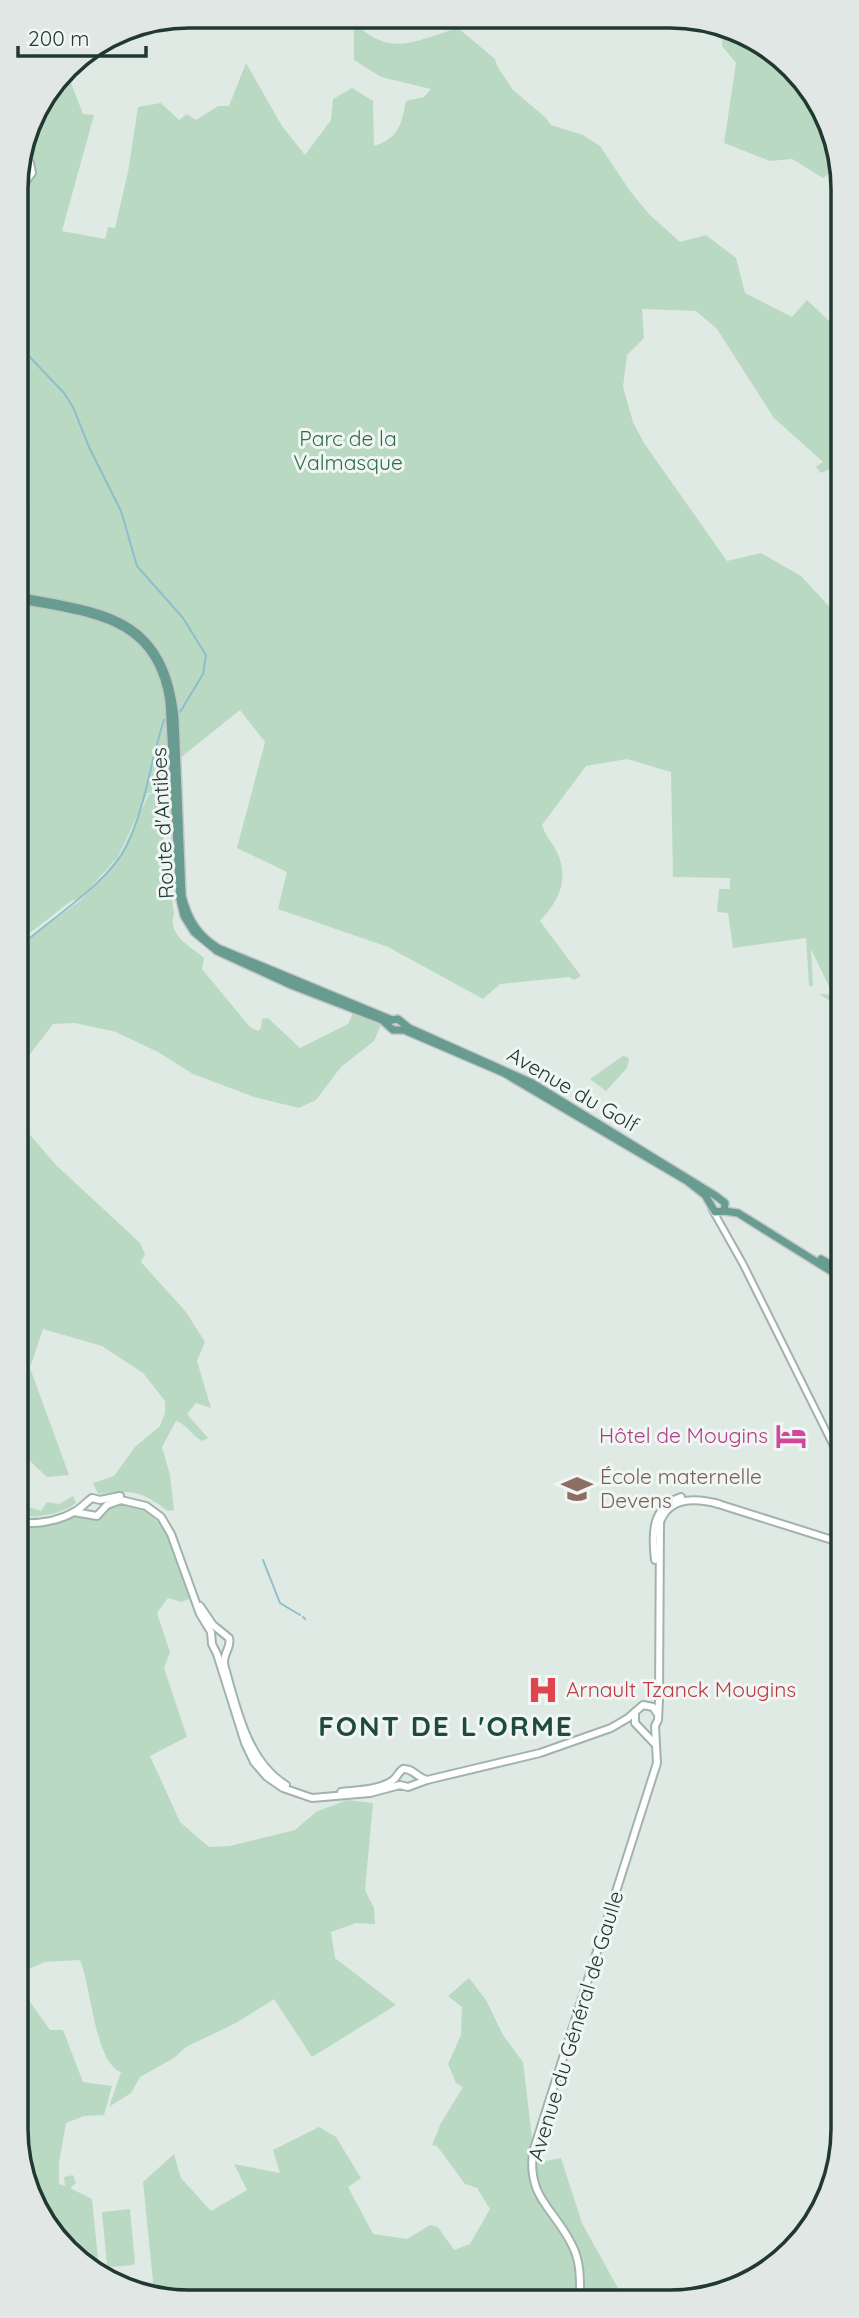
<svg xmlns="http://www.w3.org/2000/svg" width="859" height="2318" font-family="Quicksand,sans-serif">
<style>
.green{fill:#bad9c3}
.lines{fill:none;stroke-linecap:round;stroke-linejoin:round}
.stream{stroke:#8cbfcb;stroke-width:2}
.tertiary-casing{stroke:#a3b1ac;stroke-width:9}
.secondary-casing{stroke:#a0b4ad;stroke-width:10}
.primary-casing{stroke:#c1c7c6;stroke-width:10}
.tertiary{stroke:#fff;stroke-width:5}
.secondary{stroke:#fff;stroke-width:6}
.primary{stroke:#689c90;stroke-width:7}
.labels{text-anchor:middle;stroke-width:6;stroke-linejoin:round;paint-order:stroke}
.park-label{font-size:21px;fill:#306c48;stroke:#f0f6f3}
.street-label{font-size:21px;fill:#223833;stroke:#f0f6f3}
.hotel-label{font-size:21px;fill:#b23c85;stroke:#f0f6f3;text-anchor:end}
.education-label{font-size:21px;fill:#785e54;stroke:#f0f6f3;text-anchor:start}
.health-label{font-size:21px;fill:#be3a42;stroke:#f0f6f3;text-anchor:start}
.district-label{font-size:28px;font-weight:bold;letter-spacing:2px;fill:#204940;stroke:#f0f6f3}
.rim{fill:none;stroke:#223833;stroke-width:3.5}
</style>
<rect width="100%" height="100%" fill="#e0eae5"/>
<g class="green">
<path d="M354 23C392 58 414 41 458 28L495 59 497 66 513 90 545 117 551 125 583 135 600 146 630 191 649 214 680 242 706 235 736 258 745 293 792 317 807 300 828 320 840 326V464L821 473 816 467 823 462 774 418 717 329 696 311 642 309 644 338 627 355 623 387 633 422 644 443 727 561 761 553 801 576 841 619V1011L839 1006 819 994 833 995 811 949 813 986H809L806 938 733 948 728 913 717 912 719 889H730V878L673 877 671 772 627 759 586 766 542 825C545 835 551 841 556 850 570 878 560 900 540 921L581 976 574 980 569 977 500 984 483 999 388 947 278 909 287 872 237 848 265 742 240 710 169 767 170 791 148 793 118 857 81 898 71 901 17 943 16 177 34 112 66 70 83 114 94 115 62 231 105 239 108 227 115 228 128 172 138 107 161 103 179 120 187 114 196 120 218 106H229L246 63 282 126 305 155 331 120 333 99 352 88 373 101 374 146C399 138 401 125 406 101L424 97 431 89 381 77 354 60Z"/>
<polygon points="723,29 793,67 840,154 840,166 823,178 792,159 770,161 724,143 736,63 722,46"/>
<path d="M162 793 165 806 162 824 174 914C167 935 190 946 204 958L202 969 250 1027 258 1031 261 1028 262 1019 268 1018 300 1048 348 1024 353 1013 381 1025 374 1041 341 1067 316 1100 299 1108 254 1097 193 1074 158 1052 116 1032 75 1023 53 1024 18 1070 17 948 81 900 105 874 119 857 149 794Z"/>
<polygon points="623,1056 628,1057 629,1060 627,1068 606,1091 590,1079"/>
<path d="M18 1121 56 1165 140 1243 145 1254 141 1262 186 1312 205 1342 197 1361 211 1408 196 1403 187 1414 208 1438 202 1441C192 1436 187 1424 176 1421L162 1447 170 1475 174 1510 168 1511C140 1490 133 1490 98 1494L93 1483 114 1476 135 1447 160 1426 165 1413V1401L143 1373 102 1346 43 1329 30 1368 69 1475 47 1477 18 1450Z"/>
<path d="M73 1496 76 1503C60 1515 37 1518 18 1516V1503L41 1511 47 1502 59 1504Z"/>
<path d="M119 1503C171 1510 176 1555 189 1599L181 1602 168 1598 157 1613 170 1652 164 1668 187 1737 150 1756 180 1822 209 1847 230 1846 295 1830 316 1812 347 1800 373 1803 365 1890 374 1908 375 1924 356 1923 331 1932 335 1958 396 2005 312 2057 274 1999 236 2023 186 2047 174 2058 140 2077 131 2093 109 2107 121 2072C95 2063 91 1986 80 1960L45 1962 19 1973 18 1527H39L81 1515 93 1518 106 1508Z"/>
<polygon points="19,1976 30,2002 50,2030 63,2030 83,2082 112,2086 104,2115 84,2116 66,2123 59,2163 59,2184 65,2186 64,2177 73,2175 76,2183 70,2188 92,2199 99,2269 67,2252 19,2164"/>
<polygon points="469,1978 486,2000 503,2035 523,2062 535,2163 561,2158 582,2223 624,2299 155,2299 139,2290 153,2282 143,2182 174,2154 181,2178 211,2211 247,2190 234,2164 280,2173 273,2150 319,2127 336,2137 361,2178 348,2187 373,2234 407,2239 430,2225 438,2227 454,2250 470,2244 490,2209 477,2188 465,2184 437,2146 432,2145 441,2123 463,2087 456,2083 448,2064 461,2035 462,2007 448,1996"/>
<polygon points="130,2209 135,2263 133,2265 112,2267 107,2265 102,2213 103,2212"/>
</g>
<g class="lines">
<g class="stream">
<polyline points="27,354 64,393 73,407 89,447 121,511 137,566 183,618 206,655 203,674 180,712"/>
<path d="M17 949C50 919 108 884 127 845 146 805 150 762 164 720"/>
<polyline points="263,1560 280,1603 300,1615"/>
<polyline points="303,1617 305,1619"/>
</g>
<g class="tertiary-casing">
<polyline id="tertiary" points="712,1209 743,1264 842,1463"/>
</g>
<g class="secondary-casing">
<g id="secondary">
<polyline points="16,194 32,173 30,163 22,157"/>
<polyline points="715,1503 842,1543"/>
<polyline points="74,1512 97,1516 107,1505 121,1500 146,1506 161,1517 171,1534 200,1614 211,1632 212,1644 217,1654 245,1743 254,1762 267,1777 283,1788 312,1798 370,1793 400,1785 408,1787 427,1780 540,1753 611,1728 628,1718 643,1705 653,1707 657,1713"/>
<path d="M18 1523C37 1524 57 1522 74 1512 82 1508 86 1502 92 1498L100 1500 120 1496"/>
<path d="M655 1560C652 1534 651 1507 681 1497"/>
<path d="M200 1606 213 1625 229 1638C232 1647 223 1653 224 1664 236 1706 247 1762 286 1785"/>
<polyline points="635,1712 635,1723 655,1744"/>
<path d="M341 1792C357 1790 378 1790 392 1781 398 1777 398 1772 403 1769 413 1768 417 1778 427 1780"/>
<path d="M580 2299C580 2280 581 2262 572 2245 554 2208 527 2198 533 2152L657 1763 655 1726 658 1720 659 1700 660 1522C669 1496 697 1498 719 1504"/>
</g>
</g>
<g class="primary-casing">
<g id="primary">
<path d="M17 596C102 612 164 614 175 718L182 896C188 919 197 935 218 948L392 1020 398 1019 409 1028 532 1083 716 1196 725 1203 724 1211 715 1212 705 1195 687 1181 504 1073 404 1030H393L382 1020 291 985 217 951 194 932 184 916 180 899 169 701C156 613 86 614 17 599"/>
<polyline points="724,1211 738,1213 842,1278"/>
<polyline points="821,1259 842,1271"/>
</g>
</g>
<use href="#tertiary" class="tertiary"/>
<use href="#secondary" class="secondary"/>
<use href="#primary" class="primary"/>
</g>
<defs>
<g id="hotel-bare" transform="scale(2.415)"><path d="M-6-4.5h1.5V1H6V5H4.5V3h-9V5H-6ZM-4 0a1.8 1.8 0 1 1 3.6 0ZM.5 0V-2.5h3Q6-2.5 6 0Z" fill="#d1479c" stroke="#f0f6f3" stroke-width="2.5" paint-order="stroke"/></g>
<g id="school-bare" transform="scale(2.415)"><path d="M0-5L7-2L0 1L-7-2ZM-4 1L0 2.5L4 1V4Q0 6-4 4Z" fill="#8d6e63" stroke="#f0f6f3" stroke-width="2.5" paint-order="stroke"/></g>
<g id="hospital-bare" transform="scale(2.415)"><path d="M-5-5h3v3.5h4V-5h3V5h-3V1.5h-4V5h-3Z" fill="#e0444e" stroke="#f0f6f3" stroke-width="2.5" paint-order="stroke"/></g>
</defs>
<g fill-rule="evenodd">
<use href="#hotel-bare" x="791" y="1436"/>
<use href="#school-bare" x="577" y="1489"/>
<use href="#hospital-bare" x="543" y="1690"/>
</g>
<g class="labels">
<g class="park-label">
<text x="348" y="446">Parc de la<tspan x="348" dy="24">Valmasque</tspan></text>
</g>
<g class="street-label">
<text transform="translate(163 823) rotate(-93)" y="7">Route d'Antibes</text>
<text transform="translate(573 1090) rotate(30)" y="7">Avenue du Golf</text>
<text transform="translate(576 2026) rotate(-73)" y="7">Avenue du Général de Gaulle</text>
</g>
<g class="hotel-label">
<text x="768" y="1443">Hôtel de Mougins</text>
</g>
<g class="education-label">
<text x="600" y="1484">École maternelle<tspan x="600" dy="24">Devens</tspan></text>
</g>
<g class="health-label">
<text x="566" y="1697">Arnault Tzanck Mougins</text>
</g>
<g class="district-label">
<text x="446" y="1736">FONT DE L'ORME</text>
</g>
</g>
<path d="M0 0H859V2318H0ZM189 28H670A161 161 0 0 1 831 189V2129A161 161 0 0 1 670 2290H189A161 161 0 0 1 28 2129V189A161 161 0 0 1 189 28Z" fill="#e0e7e4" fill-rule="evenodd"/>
<path class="rim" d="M189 28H670A161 161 0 0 1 831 189V2129A161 161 0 0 1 670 2290H189A161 161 0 0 1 28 2129V189A161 161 0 0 1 189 28Z"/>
<path d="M18 46v10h128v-10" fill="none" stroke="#223833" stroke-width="3.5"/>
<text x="28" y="46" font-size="21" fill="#223833" stroke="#f0f6f3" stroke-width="5" paint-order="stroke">200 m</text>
</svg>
